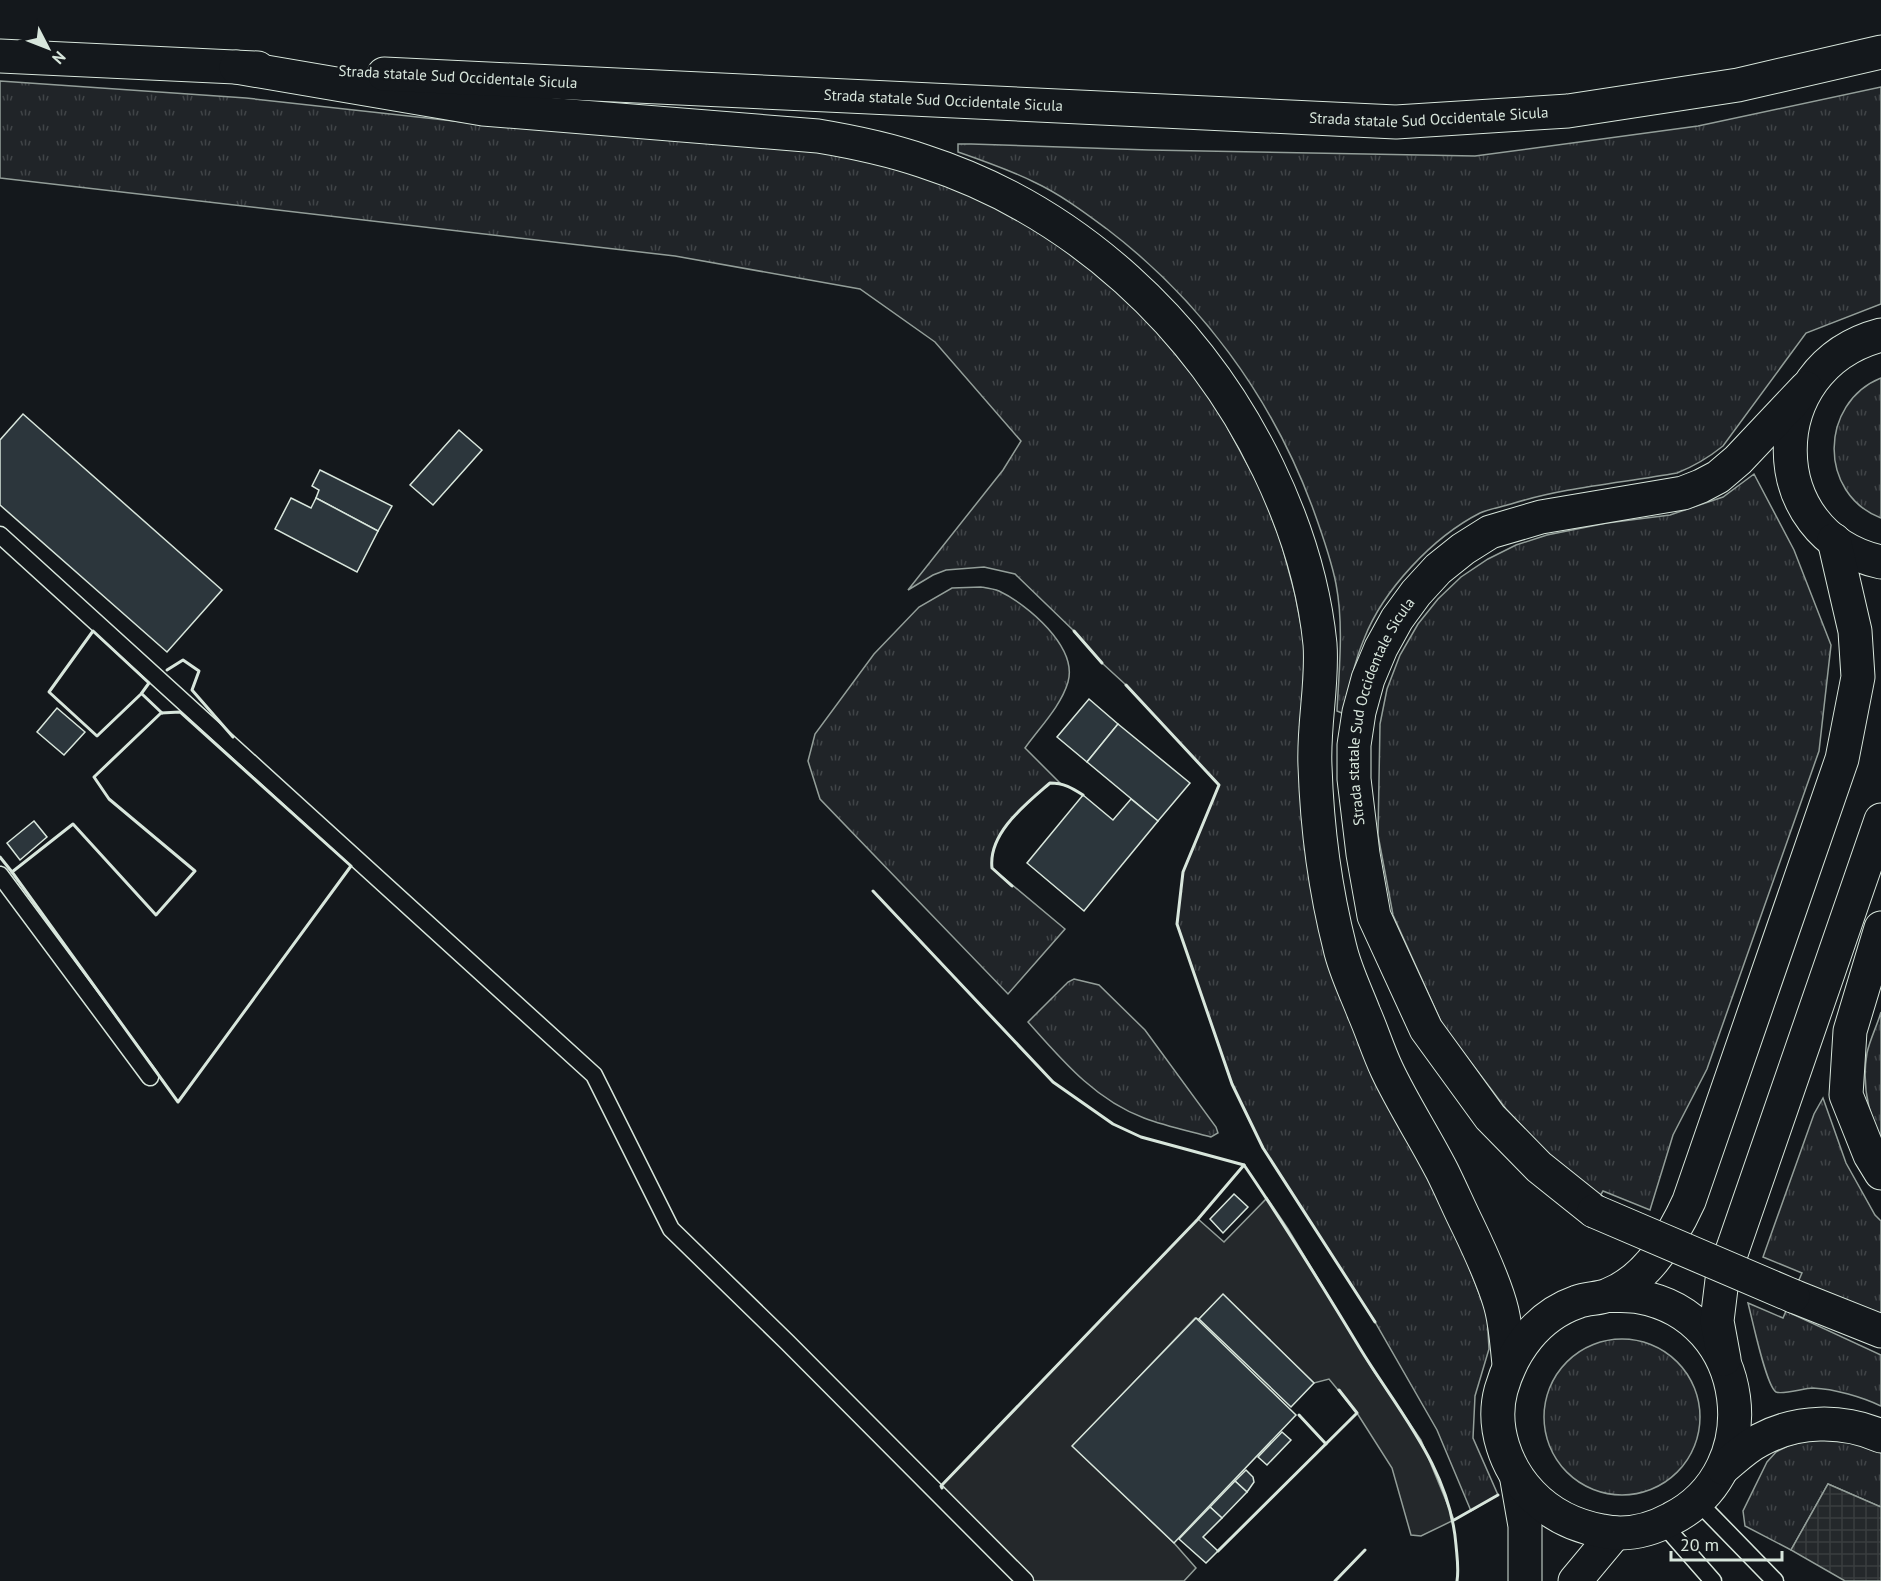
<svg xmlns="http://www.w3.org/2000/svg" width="1881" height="1581" font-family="'PT Sans',sans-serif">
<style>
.grass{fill:url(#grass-tufts);stroke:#939e99;stroke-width:1.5}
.parking{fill:#24282b;stroke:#939e99;stroke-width:1.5}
.plaza{fill:url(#plaza-grid);stroke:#939e99;stroke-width:1.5}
.building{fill:#2c363c;stroke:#d8e6dc;stroke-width:1.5}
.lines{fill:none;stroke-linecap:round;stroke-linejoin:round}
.service-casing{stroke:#d8e6dc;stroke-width:19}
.tertiary-casing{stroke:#d8e6dc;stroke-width:35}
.primary-casing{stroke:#d8e6dc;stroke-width:35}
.service{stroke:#14181c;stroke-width:16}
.tertiary{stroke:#14181c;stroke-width:33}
.primary{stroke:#14181c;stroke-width:33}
.primary-bridge-casing{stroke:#d8e6dc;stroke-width:35;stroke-linecap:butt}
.primary-bridge{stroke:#14181c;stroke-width:33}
.wall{stroke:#d8e6dc;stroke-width:3}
.labels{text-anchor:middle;stroke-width:4.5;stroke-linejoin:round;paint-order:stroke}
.street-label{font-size:15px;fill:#d8e6dc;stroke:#14181c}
</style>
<defs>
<pattern id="grass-tufts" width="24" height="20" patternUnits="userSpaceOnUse" patternTransform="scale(1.5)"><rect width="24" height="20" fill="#202428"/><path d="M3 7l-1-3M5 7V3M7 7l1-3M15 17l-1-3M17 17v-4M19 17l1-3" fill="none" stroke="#404447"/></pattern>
<pattern id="plaza-grid" width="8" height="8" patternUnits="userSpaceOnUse" patternTransform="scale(1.5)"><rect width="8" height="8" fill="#24282b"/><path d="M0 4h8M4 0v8" fill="none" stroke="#393d3f"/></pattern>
</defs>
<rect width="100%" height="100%" fill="#14181c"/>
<g class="grass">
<polygon points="0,81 246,98 481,124 816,151 868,161 919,175 969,195 1016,218 1061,246 1103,278 1142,314 1211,397 1262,492 1281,542 1295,594 1305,646 1299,764 1428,1178 1464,1254 1487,1314 1489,1349 1475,1396 1473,1438 1498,1495 1471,1511 1437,1430 1375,1322 1263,1148 1232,1084 1177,924 1183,872 1219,785 1126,685 1102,663 1074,631 1015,574 984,567 946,570 933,575 908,590 1003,470 1021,441 935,342 860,289 675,256 0,178"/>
<path d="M1881 87V304L1806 333 1723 446C1708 458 1695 466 1677 473 1621 483 1565 487 1511 504 1501 507 1489 509 1480 513 1433 537 1383 590 1364 639 1354 663 1349 688 1344 714L1337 711C1339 670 1344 626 1336 584 1331 558 1321 531 1312 506 1271 396 1200 300 1107 229 1084 212 1060 194 1034 182 1010 170 984 161 958 152V144H971L1149 150 1475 156 1698 126Z"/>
<path d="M1881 378V518C1818 494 1819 403 1881 378Z"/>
<polygon points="1754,474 1794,550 1831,645 1819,751 1707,1069 1673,1135 1650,1210 1603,1191 1600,1196 1552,1158 1506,1109 1442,1024 1393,915 1378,835 1380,724 1387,689 1400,655 1418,624 1438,599 1461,577 1488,559 1516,545 1547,535 1607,523 1670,515 1723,497"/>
<path d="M981 587C987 588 994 589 999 591 1027 604 1078 647 1068 682 1061 706 1040 727 1025 748L1060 783H1050C1026 804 988 833 992 868L1065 929 1008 994 820 799 808 761 815 734 874 654 919 607 952 588Z"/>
<path d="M1074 979 1099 985 1145 1030 1216 1127 1218 1133 1211 1137C1189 1131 1165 1126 1144 1118 1095 1100 1061 1059 1028 1022L1068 982Z"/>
<path d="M1881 1012V1140C1868 1113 1862 1082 1867 1053 1870 1039 1877 1026 1881 1012Z"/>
<polygon points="1823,1098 1846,1163 1875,1215 1881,1221 1881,1317 1798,1282 1802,1273 1763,1257 1814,1114"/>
<path d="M1748 1303 1783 1318 1786 1311 1881 1355V1406C1862 1397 1835 1389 1813 1388 1804 1388 1783 1395 1776 1392 1766 1386 1752 1318 1748 1303Z"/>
<circle cx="1622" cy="1417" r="78"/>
<polygon points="1815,1439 1847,1440 1881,1451 1881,1507 1828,1484 1791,1550 1745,1526 1743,1511 1767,1462 1776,1452 1790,1445"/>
</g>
<polygon class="parking" points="1267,1198 1288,1229 1373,1370 1421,1440 1454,1520 1421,1536 1411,1535 1392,1468 1357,1413 1329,1379 1314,1383 1223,1295 1199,1319 1195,1318 1073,1446 1174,1543 1196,1568 1184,1581 1033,1581 941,1486 1198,1219 1224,1242"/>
<polygon class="plaza" points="1828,1484 1881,1507 1881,1581 1845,1581 1791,1550"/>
<g class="building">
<polygon points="23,414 222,590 167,652 0,505 0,440"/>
<polygon points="459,430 482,450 433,505 410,485"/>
<polygon points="320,470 392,506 378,531 316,498 319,490 312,486"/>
<polygon points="291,498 311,508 316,498 378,531 357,572 275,529"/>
<polygon points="1089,699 1118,724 1087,762 1057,737"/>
<polygon points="57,708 85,732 64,755 37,732"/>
<polygon points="1118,724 1190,783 1158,821 1087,762"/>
<polygon points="1083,795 1113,820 1131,799 1158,821 1084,911 1027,863"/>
<polygon points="34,821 47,837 20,860 7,843"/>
<polygon points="1234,1194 1248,1207 1223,1233 1210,1219"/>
<polygon points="1223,1294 1314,1383 1291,1407 1199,1319"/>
<polygon points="1196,1318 1296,1415 1174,1543 1072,1446"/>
<polygon points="1282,1432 1291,1440 1267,1465 1258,1457"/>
<polygon points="1246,1470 1253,1477 1254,1482 1247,1492 1235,1481"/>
<polygon points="1235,1481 1247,1492 1222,1518 1210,1507"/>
<polygon points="1210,1507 1222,1518 1203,1537 1218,1551 1206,1563 1179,1539"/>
</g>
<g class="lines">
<g class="service-casing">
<g id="service">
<polyline points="0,535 594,1075 671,1229 787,1342 1025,1581"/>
<polyline points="0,875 150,1077"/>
<polyline points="1698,1502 1775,1581"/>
<polyline points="1663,1524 1713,1581"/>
</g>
</g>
<g class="tertiary-casing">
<g id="tertiary">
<polyline points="1517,1480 1525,1526 1525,1581"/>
<polyline points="1575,1581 1615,1533"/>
</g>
</g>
<g class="primary-casing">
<g id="primary">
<polyline points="0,56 258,68"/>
<path d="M236 67 483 109 818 136C854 142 888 149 923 161 1075 210 1199 325 1268 468 1294 522 1314 584 1320 644 1323 683 1313 726 1315 766 1317 827 1325 889 1340 948 1345 970 1356 992 1364 1013 1372 1031 1378 1051 1387 1070 1403 1104 1424 1136 1442 1171 1451 1189 1459 1208 1468 1226 1480 1251 1496 1285 1502 1311 1506 1328 1507 1347 1509 1364"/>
<path id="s1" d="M384 74 1396 122 1568 111 1738 85 1881 52"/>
<path d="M1881 335C1759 367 1761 536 1881 562"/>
<polyline points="1881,928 1850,1031 1846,1095 1870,1155 1881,1173"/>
<path id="s2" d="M1594 1211 1539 1167 1490 1117 1426 1029 1374 916 1363 854 1354 779V745L1359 712 1368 679 1381 648 1397 619 1416 593 1438 569 1463 549 1490 532 1541 517 1683 493 1701 486 1718 477 1738 460 1806 388"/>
<path d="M1608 1295C1619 1296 1630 1295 1640 1297 1750 1317 1769 1470 1671 1519 1649 1531 1626 1536 1602 1531 1574 1526 1551 1515 1531 1494 1506 1468 1491 1427 1501 1390 1512 1351 1537 1316 1577 1302 1587 1298 1599 1299 1608 1295 1647 1280 1673 1236 1689 1201L1842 759 1858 677 1855 631 1834 540"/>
<polyline points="1793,1296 1881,1331"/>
<polyline points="1724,1359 1717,1321 1722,1280 1881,820"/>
<path d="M1723 1468C1735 1458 1746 1447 1760 1440 1797 1420 1842 1419 1881 1436"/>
</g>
</g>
<use href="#service" class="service"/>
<use href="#tertiary" class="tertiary"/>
<use href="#primary" class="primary"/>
<g class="primary-bridge-casing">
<polyline id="primary-bridge" points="1594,1211 1793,1296"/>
</g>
<use href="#primary-bridge" class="primary-bridge"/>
<g class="wall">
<polygon points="93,631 149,683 141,694 97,736 49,692"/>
<polyline points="1074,631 1102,663"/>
<polyline points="167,670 183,660 199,671 192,690 233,737"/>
<polyline points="1126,685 1219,785 1183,872 1177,924 1232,1084 1263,1148 1375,1322"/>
<polyline points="142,694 162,713"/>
<polygon points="180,712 351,866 178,1102 12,872 73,824 156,915 195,871 109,799 94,777 161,713"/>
<polyline points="0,857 12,872"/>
<path d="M1012 886 992 868C988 833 1026 804 1050 783 1064 783 1072 788 1083 795"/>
<path d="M873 891 1053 1082 1113 1124 1141 1137 1244 1165C1285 1225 1323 1287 1361 1350 1399 1412 1450 1469 1456 1545 1457 1557 1459 1569 1457 1581"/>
<polyline points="1299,1415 1326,1444"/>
<polyline points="942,1488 941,1486 1198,1219 1244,1165"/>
<polyline points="1454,1520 1498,1495"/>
<polyline points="1218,1551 1357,1413 1339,1390"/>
<polyline points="1335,1581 1365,1550"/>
</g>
</g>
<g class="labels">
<g class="street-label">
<text transform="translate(458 77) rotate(3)" y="5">Strada statale Sud Occidentale Sicula</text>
<text dy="5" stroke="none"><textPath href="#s1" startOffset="560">Strada statale Sud Occidentale Sicula</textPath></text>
<text dy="5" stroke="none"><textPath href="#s1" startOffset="1046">Strada statale Sud Occidentale Sicula</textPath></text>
<text dy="5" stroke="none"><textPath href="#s2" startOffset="585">Strada statale Sud Occidentale Sicula</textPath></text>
</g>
</g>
<g transform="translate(48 48) rotate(132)" stroke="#14181c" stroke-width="4.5" paint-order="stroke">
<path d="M0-4.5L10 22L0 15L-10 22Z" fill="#d8e6dc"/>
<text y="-9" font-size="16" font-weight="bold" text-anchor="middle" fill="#d8e6dc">N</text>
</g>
<path d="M1671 1551v9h111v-9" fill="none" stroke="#d8e6dc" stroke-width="3"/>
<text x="1680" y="1551" font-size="18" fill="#d8e6dc" stroke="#14181c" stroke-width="4.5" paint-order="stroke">20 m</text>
</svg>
